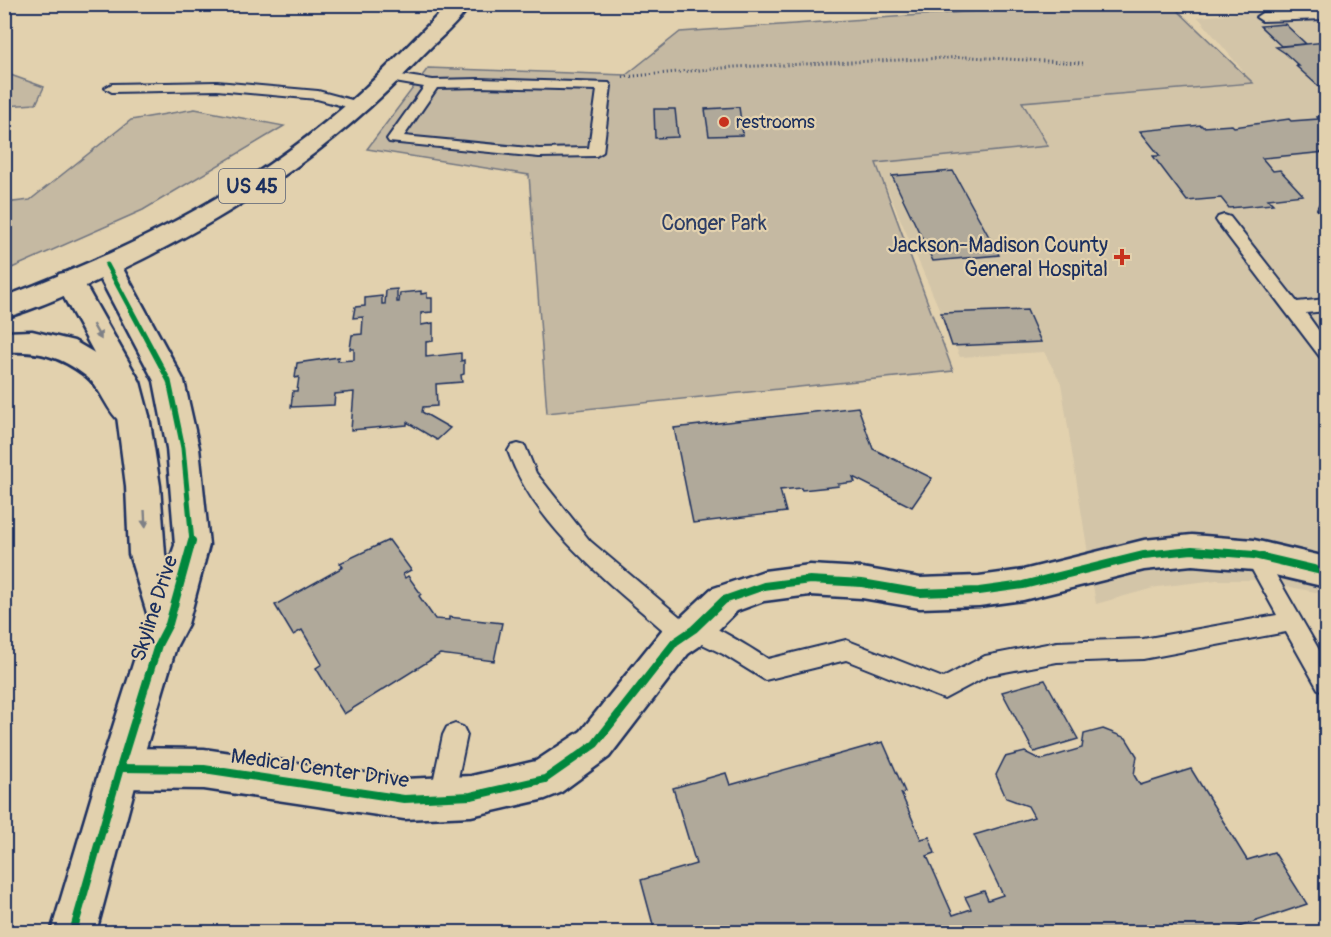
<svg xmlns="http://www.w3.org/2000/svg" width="1331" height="937" font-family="Pangolin,sans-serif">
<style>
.built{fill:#d3c5a8}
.green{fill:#c5b9a2;stroke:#707480;stroke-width:1.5}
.building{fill:#b0a99a;stroke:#1b2f5e;stroke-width:1.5}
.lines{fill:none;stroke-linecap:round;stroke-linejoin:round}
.service-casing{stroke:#1b2f5e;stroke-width:4}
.minor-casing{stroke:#1b2f5e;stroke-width:5}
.tertiary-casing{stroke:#1b2f5e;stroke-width:5}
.primary-casing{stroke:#1b2f5e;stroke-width:5}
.path{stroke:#1b2f5e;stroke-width:3;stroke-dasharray:1 3;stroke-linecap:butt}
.service{fill:#e2d1ae;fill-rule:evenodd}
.minor{fill:#e2d1ae;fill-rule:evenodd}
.tertiary{fill:#e2d1ae;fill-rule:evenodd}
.primary{fill:#e2d1ae;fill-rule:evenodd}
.cycleway-far1-casing{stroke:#e2d1ae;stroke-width:9}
.cycleway-casing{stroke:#e2d1ae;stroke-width:11}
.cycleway-far1{stroke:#00873e;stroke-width:5}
.cycleway{stroke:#00873e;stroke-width:8}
.oneway{fill:#7e8086}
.poi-dot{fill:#c8321e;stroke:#e2d1ae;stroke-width:2}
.labels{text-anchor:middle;stroke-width:4.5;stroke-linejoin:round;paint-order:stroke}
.far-poi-label{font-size:18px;fill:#1b2f5e;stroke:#e2d1ae;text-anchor:start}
.shield{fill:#e2d1ae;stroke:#576076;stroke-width:1.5}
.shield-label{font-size:20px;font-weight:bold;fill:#1b2f5e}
.park-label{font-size:21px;fill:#2c3d65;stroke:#e2d1ae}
.poi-label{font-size:21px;fill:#1b2f5e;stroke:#e2d1ae;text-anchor:end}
.street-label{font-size:21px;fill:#1b2f5e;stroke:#e2d1ae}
</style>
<rect width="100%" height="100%" fill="#e2d1ae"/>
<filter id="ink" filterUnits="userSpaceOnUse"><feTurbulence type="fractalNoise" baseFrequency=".0167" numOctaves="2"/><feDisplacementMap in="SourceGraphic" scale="12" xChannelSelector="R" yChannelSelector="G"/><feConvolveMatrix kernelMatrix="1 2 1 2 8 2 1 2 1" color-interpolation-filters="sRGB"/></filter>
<g filter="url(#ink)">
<polygon class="built" points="1326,5 1326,594 1254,580 1217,580 1157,587 1096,604 1061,383 1044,352 960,357 876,163 1048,146 1022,102 1253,83 1198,17"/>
<g class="green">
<polygon points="1064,5 1172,5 1253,83 1022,102 1048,146 876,163 953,371 547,413 529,175 367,149 428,68 626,75 680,32"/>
<polygon points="5,73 44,87 36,104 5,106"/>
<polygon points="195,109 284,126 143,210 5,271 5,203 30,200 131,120"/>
</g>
<g class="building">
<polygon points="1285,24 1306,44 1281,46 1260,26"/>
<polygon points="1326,42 1326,93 1296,66 1299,66 1285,53 1276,47"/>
<polygon points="739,107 743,135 709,136 705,109"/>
<polygon points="654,109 675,109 678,137 655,138"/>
<polygon points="1326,116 1326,152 1262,158 1273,171 1280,170 1303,195 1268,199 1273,204 1229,208 1221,198 1187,201 1153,156 1160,156 1140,131 1201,125 1203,127 1232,125 1234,127 1289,119 1291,121 1318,119 1317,117"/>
<polygon points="953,171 999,255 933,261 892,176"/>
<polygon points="397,289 397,302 399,302 400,293 421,291 421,294 427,293 427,298 432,298 432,312 421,313 421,325 433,323 433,341 426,342 426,357 461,353 461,361 464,360 464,374 461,375 462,382 436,384 437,406 423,407 422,412 450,428 437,440 407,422 407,425 351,430 354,392 335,394 334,405 291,407 293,391 297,391 299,377 295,378 297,363 339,357 338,361 354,360 354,349 350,349 352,335 362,334 363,317 353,318 355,307 365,306 365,298 382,296 382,304 385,304 386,290"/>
<polygon points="1027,310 1041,342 952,346 941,313"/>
<polygon points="858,407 873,449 932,478 912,507 853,477 855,482 838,484 839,486 802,490 801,488 780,490 786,512 693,523 674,428"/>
<polygon points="389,540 411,570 403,574 405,578 408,576 421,594 419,596 435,619 449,620 449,617 502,623 494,661 440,654 344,714 316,668 322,664 302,630 293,635 275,605 343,567 340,563"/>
<polygon points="1045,680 1078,739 1034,752 1002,692"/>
<polygon points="1103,729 1126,738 1137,756 1134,775 1140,785 1191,769 1247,860 1274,852 1307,904 1224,932 655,932 641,880 696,864 673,788 726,773 730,785 883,742 905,792 901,793 921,839 929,837 935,853 927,856 953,915 971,909 965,897 984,891 988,900 1003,895 974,835 1034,817 1028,806 1006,798 996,775 1005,757 1025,752 1041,760 1082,748 1084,734"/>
</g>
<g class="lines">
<g class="service-casing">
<g id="service">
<polygon points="1326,11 1326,19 1262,21 1256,17 1262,13"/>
<path d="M388 73 433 80 480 79 609 83 611 86 603 152 596 156 539 157 389 142 387 139 424 87 383 80 381 77 383 74ZM480 87 597 90 589 148 539 149 404 136 437 88Z"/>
<polygon points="217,82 318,91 363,103 365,106 358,110 317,99 217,90 112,92 105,88 112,84"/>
<polygon points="1326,201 1326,214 1318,209 1321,203"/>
<polygon points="1224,215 1230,217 1297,302 1326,299 1326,311 1306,313 1326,341 1326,359 1320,357 1218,223 1216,220 1218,217"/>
<path d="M518 444 525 446 536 473 590 541 686 622 694 619C721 629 744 644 768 659L846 640 943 678 985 656 1057 642 1143 639 1277 615 1244 555 1247 549 1254 546 1261 549 1326 662V692L1318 689 1286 632 1143 659 1057 662 989 675 944 699 846 660 765 680 723 654 694 640 685 645 677 642C616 588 536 530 508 451L511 446Z"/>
<polygon points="455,724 463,727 467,735 454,797 451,805 442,809 433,805 430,797 443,735 447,727"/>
</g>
</g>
<g class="minor-casing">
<polygon id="minor" points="1192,535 1254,540 1326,557 1326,587 1254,570 1192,565 1144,570 1023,600 979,606 920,608 862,598 810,595 764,601 737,611 707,641 688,654 609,757 560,793 545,799 471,816 404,819 204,789 120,788 106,782 100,768 106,754 120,748 204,749 404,779 471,776 536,761 581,731 662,630 681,617 711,589 764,571 810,565 862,568 920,578 979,576 1023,570 1144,540"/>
</g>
<g class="tertiary-casing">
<polygon id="tertiary" points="107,256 117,259 121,265 184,381 199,448 209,545 188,624 176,647 140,768 96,932 51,932 100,768 139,645 150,623 129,554 126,486 117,416 110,382 55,281 59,274 69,272 79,274 140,382 149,416 160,486 165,554 168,565 175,545 167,448 154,381 93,265 97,259"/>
</g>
<g class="primary-casing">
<g id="primary">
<path d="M449 4H471C458 24 437 40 421 57 331 152 232 217 114 273 79 289 42 307 4 318V297C118 254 233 199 327 121 371 86 409 44 449 4Z"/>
<path d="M32 331 74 341 110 362 149 416 144 424C110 435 108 393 86 376 58 355 39 351 4 352V332Z"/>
</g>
</g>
<polyline class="path" points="623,77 734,67 969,57 1083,63"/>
<use href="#service" class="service"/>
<use href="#minor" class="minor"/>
<use href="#tertiary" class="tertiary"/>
<use href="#primary" class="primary"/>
<g class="cycleway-far1-casing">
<polyline id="cycleway-far1" points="107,265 169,381 183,448 192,542"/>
</g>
<g class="cycleway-casing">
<g id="cycleway">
<polyline points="120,768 204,769 404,799 471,796 545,779 595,744 675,642 694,629 724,600 764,586 810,580 862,583 920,593 979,591 1023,585 1144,555 1192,550 1254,555 1326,572"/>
<polyline points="73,932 120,768 158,645 169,624 192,541"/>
</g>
</g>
<use href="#cycleway-far1" class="cycleway-far1"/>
<use href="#cycleway" class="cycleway"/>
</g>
<defs><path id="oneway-solid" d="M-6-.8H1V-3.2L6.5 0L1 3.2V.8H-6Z" transform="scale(1.5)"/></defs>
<g class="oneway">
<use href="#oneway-solid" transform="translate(97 332) rotate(61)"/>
<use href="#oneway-solid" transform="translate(145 519) rotate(87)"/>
</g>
</g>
<g class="poi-dot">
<circle cx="724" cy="122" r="6"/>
<path d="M1119 248h6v6h6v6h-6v6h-6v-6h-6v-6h6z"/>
</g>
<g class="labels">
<g class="far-poi-label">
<text x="736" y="128">restrooms</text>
</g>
<rect class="shield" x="219" y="169" width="66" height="34" rx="4.5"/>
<g class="shield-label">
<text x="252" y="193">US 45</text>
</g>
<g class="park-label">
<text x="714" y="230">Conger Park</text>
</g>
<g class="poi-label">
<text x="1108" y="252">Jackson-Madison County<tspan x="1108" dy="24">General Hospital</tspan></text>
</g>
<g class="street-label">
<text transform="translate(154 608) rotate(-72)" y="7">Skyline Drive</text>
<text transform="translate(320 768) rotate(8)" y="7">Medical Center Drive</text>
</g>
</g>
<rect width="1331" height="937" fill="none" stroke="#e2d1ae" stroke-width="24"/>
<rect x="12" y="12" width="1307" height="913" fill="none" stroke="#1b2f5e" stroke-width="2" filter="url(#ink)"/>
</svg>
